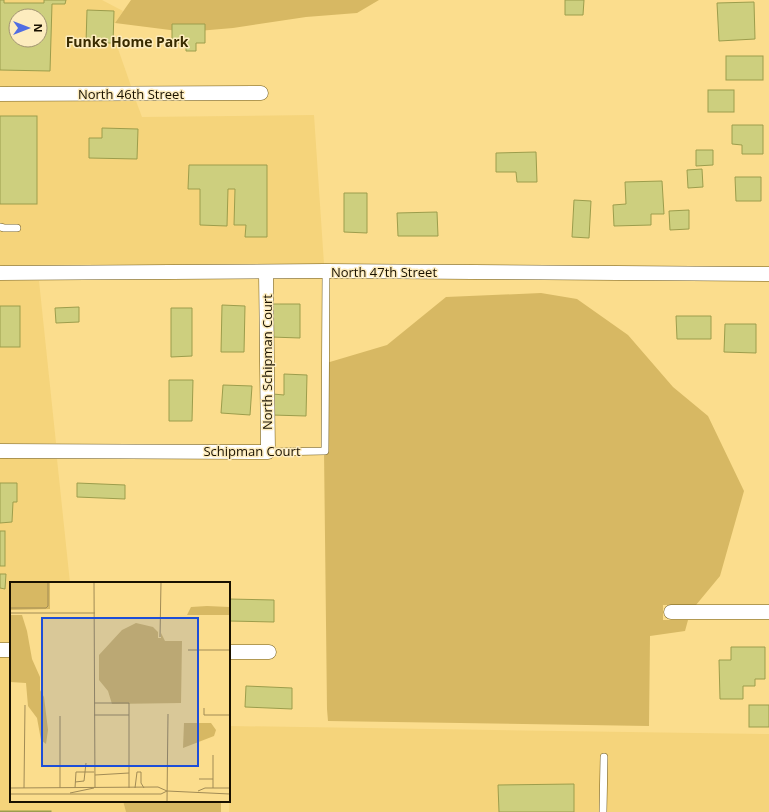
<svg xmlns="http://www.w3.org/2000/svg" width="769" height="812" font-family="'Open Sans',sans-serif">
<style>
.built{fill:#f5d47b;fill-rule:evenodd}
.green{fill:#d7b863}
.building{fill:#cdcf7e;stroke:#9c9d4c;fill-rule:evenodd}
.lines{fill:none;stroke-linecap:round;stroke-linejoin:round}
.service-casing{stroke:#6d5819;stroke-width:8}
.minor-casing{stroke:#6d5819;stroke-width:15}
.service{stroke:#fff;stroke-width:7}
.minor{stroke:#fff;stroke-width:14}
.labels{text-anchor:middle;stroke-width:3;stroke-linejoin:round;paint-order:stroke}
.street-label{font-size:13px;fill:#191100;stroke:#fdecbe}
.neighbourhood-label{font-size:14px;font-weight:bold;fill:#392b00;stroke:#fdecbe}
.inset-road{fill:none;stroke:#a18b55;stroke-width:1}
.view{fill:#1d4ed8;fill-opacity:0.15;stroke:#1d4ed8;stroke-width:2}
.inset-edge{fill:none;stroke:#191100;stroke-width:2}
</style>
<rect width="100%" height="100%" fill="#fbdd8d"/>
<g class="built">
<path d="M0 0H102L123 11 115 23H109L131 86H0ZM16 16H40V40H16Z"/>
<polygon points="136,101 142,117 314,115 324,264 0,265 0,102"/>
<polygon points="0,281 39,281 56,443 0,443"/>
<polygon points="0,458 57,459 70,583 11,583 11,642 0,642"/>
<polygon points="0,657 11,658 11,801 123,801 126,812 0,812"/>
<polygon points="229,726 769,734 769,812 229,812"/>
</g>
<g class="green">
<polygon points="131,0 379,0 357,13 306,17 233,28 186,32 115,23"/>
<polygon points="541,293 577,299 628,335 673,387 708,416 744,491 720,576 696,605 663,605 663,620 688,620 685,631 650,636 649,726 328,721 327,709 323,364 387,345 446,297"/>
<polygon points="123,801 221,801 221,812 126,812"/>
</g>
<g class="building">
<path d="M0 0H4V3H44V0H66L65 4H52L50 71 0 70ZM16 16H40V40H16Z"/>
<polygon points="565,0 584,0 583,15 565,15"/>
<polygon points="754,2 755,39 719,41 717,3"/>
<polygon points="87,10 114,11 113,43 86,43"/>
<polygon points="172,24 205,24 205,43 196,43 196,51 186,51 186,43 172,43"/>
<rect x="726" y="56" width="37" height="24"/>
<rect x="708" y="90" width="26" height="22"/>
<rect x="0" y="116" width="37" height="88"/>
<polygon points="732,125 763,125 763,154 742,154 742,145 732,144"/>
<polygon points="102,128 138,129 137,159 89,158 89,138 102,138"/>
<polygon points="696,150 713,150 713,165 696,166"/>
<polygon points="536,152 537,182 517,182 516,172 496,172 496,153"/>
<polygon points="189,165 267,165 267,237 245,237 246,225 234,225 235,189 228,189 227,226 200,225 200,189 188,189"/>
<polygon points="702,169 703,187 688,188 687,170"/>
<polygon points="735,177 761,177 761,201 736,201"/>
<polygon points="662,181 664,214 651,214 651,225 614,226 613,205 626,204 625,182"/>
<polygon points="344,193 367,193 367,233 344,232"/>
<polygon points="574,200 591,201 589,238 572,237"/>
<polygon points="689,210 689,229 670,230 669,211"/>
<polygon points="437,212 438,236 398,236 397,213"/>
<polygon points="272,304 300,304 300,338 271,337"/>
<polygon points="222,305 245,306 244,352 221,352"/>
<rect x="0" y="306" width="20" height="41"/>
<polygon points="79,307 79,322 56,323 55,308"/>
<polygon points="171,308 192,308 192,356 171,357"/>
<polygon points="676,316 711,316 711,339 677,339"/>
<polygon points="725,324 756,324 756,353 724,352"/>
<polygon points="284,374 307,375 306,416 272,415 273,394 284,395"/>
<polygon points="169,380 193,380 192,421 169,421"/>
<polygon points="223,385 252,386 250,415 221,413"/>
<polygon points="0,483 17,483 17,502 13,502 12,522 0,523"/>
<polygon points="77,483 125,485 125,499 77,497"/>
<rect x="0" y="531" width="5" height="35"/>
<polygon points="0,574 6,574 5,589 0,588"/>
<polygon points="229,599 274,600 274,622 229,621"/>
<polygon points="731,647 765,647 765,679 755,679 755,686 743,686 743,699 720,699 719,660 731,660"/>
<polygon points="246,686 292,688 292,709 245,707"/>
<rect x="749" y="705" width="20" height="22"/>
<polygon points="574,784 574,812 499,812 498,785"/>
<rect x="0" y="811" width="51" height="1"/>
</g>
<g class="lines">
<g class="service-casing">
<g id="service">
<polyline points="0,227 4,228 17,228"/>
<polyline points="268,452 325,451 326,271"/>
<polyline points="603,812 604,757"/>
</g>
</g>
<g class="minor-casing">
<g id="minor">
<polyline points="0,94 261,93"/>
<polyline points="0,273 326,271 769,274"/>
<polyline points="0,451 268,452 266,272"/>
<polyline points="671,612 769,612"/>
<polyline points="0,650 11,650"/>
<polyline points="229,652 269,652"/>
</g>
</g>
<use href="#service" class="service"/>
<use href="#minor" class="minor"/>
</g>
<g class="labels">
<g class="street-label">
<text x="131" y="99">North 46th Street</text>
<text x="384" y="277">North 47th Street</text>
<text transform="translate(267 362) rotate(-90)" y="5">North Schipman Court</text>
<text x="252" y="456">Schipman Court</text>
</g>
<g class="neighbourhood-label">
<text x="127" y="47">Funks Home Park</text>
</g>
</g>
<g transform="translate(10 582)">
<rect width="220" height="220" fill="#fbdd8d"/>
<path d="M40 0V27L0 28V1ZM197 24 219 25 220 33H177L181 25ZM0 33H12L17 49 22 77 30 95V108L34 115 38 148 36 162 31 158 27 136 18 124 16 101 0 100ZM126 41 143 45 148 50V56H151V51L155 59H172L171 121 102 122 98 109 89 98V73L112 48ZM174 141H201L206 148 204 154 173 166Z" fill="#d7b863"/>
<path class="inset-road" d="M84 0 85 206M0 26H36L38 24V0M0 31H85M150 55 151 0M178 68H220M84 121H119V206M194 126V133H220M84 133H119M50 134V206M85 193 119 191M189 197H203M65 200 74 199 76 181M0 206 148 205 157 209 220 212M14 206 15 123M65 206 66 190H84M125 206 127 190H131V201L134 206M203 206V173M188 209 195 206H220M60 211 84 206M0 212H151L157 209M157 220 158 132"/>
<path class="view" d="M32 36H188V184H32Z"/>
<rect width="220" height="220" class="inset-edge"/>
</g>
<g transform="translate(28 28) rotate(90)"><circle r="19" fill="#fdecbe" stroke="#a29472"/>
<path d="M0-3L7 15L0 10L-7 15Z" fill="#516de2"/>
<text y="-6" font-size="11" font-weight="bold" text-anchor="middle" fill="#191100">N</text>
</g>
</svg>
